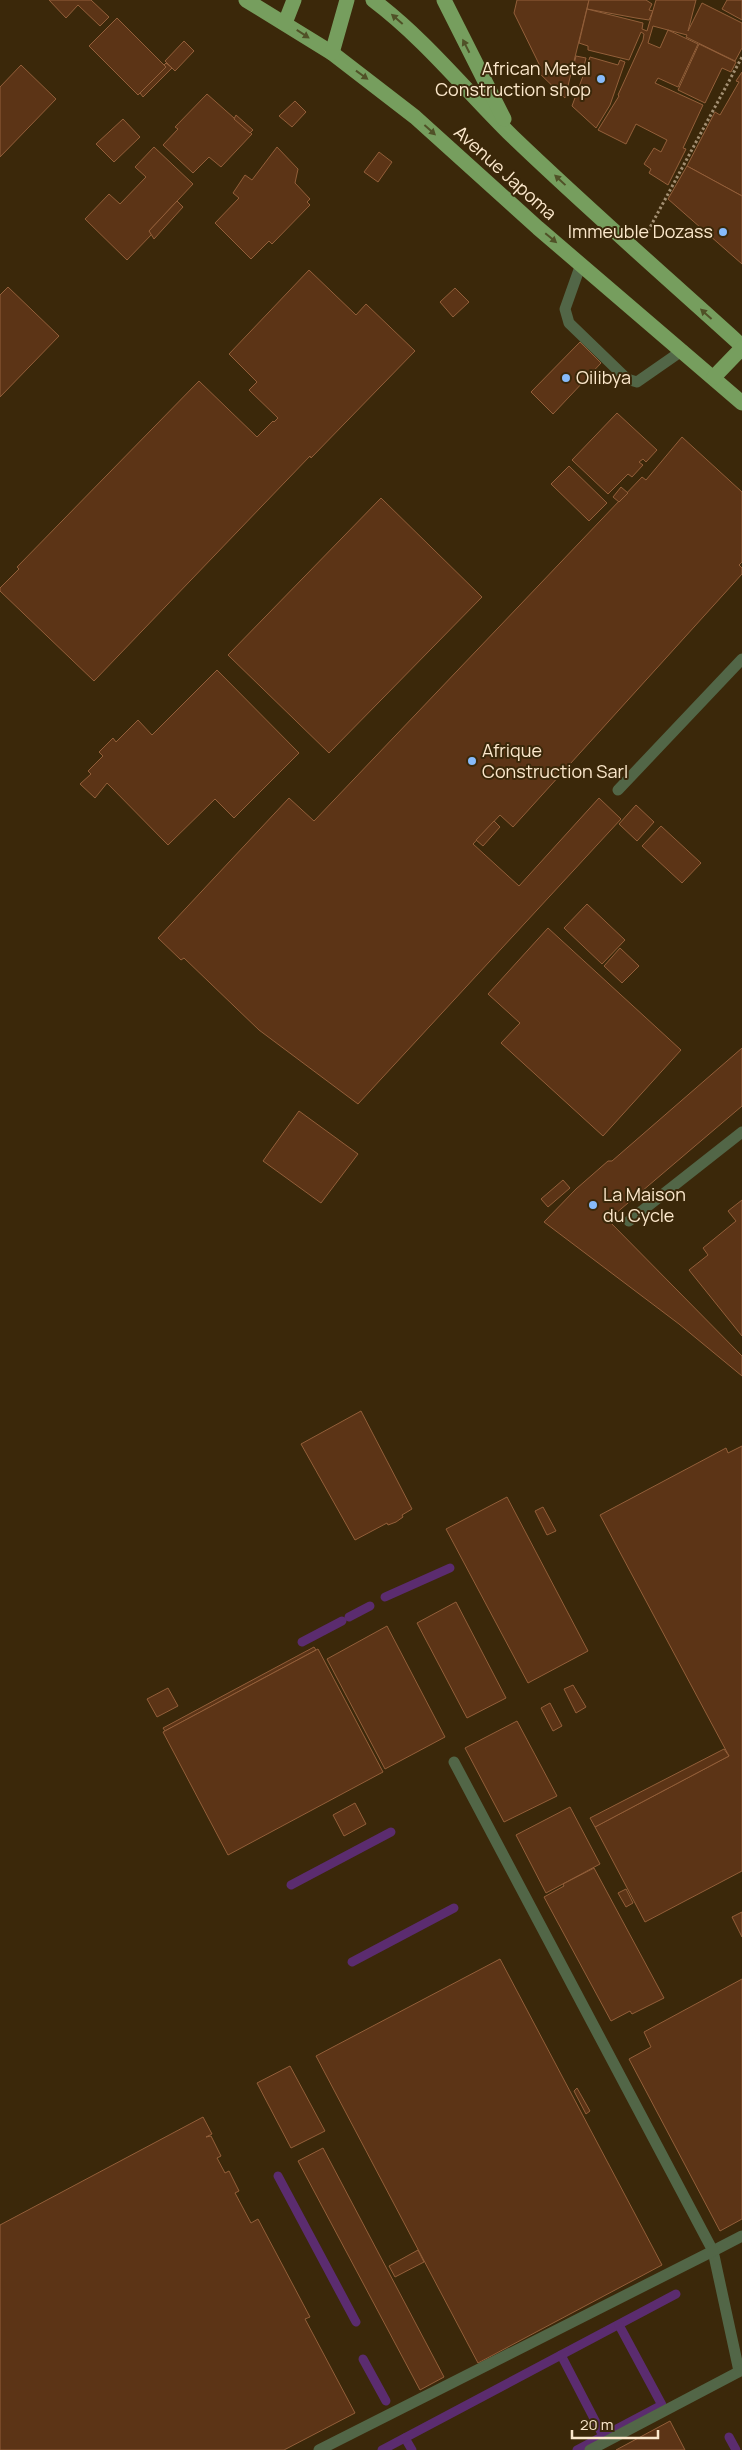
<svg xmlns="http://www.w3.org/2000/svg" width="742" height="2450" font-family="Manrope,sans-serif">
<style>
.lines{fill:none;stroke-linecap:round;stroke-linejoin:round}
.stream{stroke:#5b2c6f;stroke-width:9}
.building{fill:#5c3416;stroke:#935f3a;fill-rule:evenodd}
.path{stroke:#a38f72;stroke-width:3;stroke-dasharray:2.5 2.5;stroke-linecap:butt}
.lane{stroke:#526647;stroke-width:11}
.primary{stroke:#769e5e;stroke-width:15}
.oneway{fill:#505127}
.poi-dot{fill:#87bbfb;stroke:#3b280a;stroke-width:2}
.labels{text-anchor:middle;stroke-width:4;stroke-linejoin:round;paint-order:stroke}
.poi-label{font-size:18px;fill:#fce8cc;stroke:#3b280a;text-anchor:start}
.street-label{font-size:18px;fill:#fce8cc;stroke:#3b280a}
</style>
<rect width="100%" height="100%" fill="#3b280a"/>
<g class="lines">
<g class="stream">
<polyline points="385,1597 450,1568"/>
<polyline points="349,1617 370,1606"/>
<polyline points="302,1642 342,1621"/>
<polyline points="291,1885 391,1832"/>
<polyline points="352,1962 454,1908"/>
<polyline points="278,2176 356,2322"/>
<polyline points="561,2355 603,2436"/>
<polyline points="363,2359 386,2401"/>
<polyline points="729,2437 736,2450"/>
<polyline points="405,2438 412,2450"/>
<polyline points="382,2450 676,2294"/>
<polyline points="577,2450 662,2405 619,2325"/>
</g>
</g>
<g class="building">
<polygon points="49,0 91,0 109,17 100,26 78,5 66,18"/>
<polygon points="517,0 589,0 565,98 537,71 540,66 514,13"/>
<polygon points="589,0 646,0 652,4 649,10 653,11 649,20 636,18 587,9"/>
<path d="M656 0H696L688 31 702 3 742 23V48L735 61 686 37 687 35 668 30 698 44 678 87 658 78 655 83 703 105 683 148 686 149 668 185 649 173 651 169 644 164 654 148 661 152 667 140 636 124 626 144 598 130 619 96 618 95 643 40 644 34 641 32 629 60 588 50V46L579 43 587 9 643 23 642 29 647 31ZM653 26 668 30 660 48 648 43Z"/>
<polygon points="727,0 742,0 742,20 722,9"/>
<polygon points="117,18 166,67 138,95 89,46"/>
<polygon points="184,41 194,51 175,71 165,61"/>
<polygon points="699,44 736,62 731,72 722,68 705,103 678,90"/>
<polygon points="576,56 586,58 583,70 573,68"/>
<polygon points="590,57 618,65 620,60 625,62 610,105 596,128 572,106"/>
<polygon points="166,63 172,68 143,97 140,93 166,67 164,65"/>
<polygon points="21,65 56,99 0,157 0,87"/>
<polygon points="742,72 742,196 687,166 715,112 720,115 739,82 736,81"/>
<polygon points="207,94 252,134 221,167 209,157 193,173 163,145 178,129 175,127"/>
<polygon points="295,101 306,112 292,127 279,116"/>
<polygon points="236,115 253,130 250,133 234,119"/>
<polygon points="123,119 140,137 114,162 96,144"/>
<polygon points="154,147 193,184 149,231 152,234 127,260 85,219 109,194 120,204 146,177 135,167"/>
<polygon points="277,147 298,169 295,183 310,199 307,202 310,205 272,244 269,241 251,259 215,223 239,198 233,193 245,175 252,180"/>
<polygon points="379,152 392,162 378,182 364,172"/>
<polygon points="687,166 742,196 742,264 668,199"/>
<polygon points="177,201 183,207 154,239 149,231"/>
<polygon points="309,270 356,315 366,304 415,351 311,458 310,456 94,681 0,591 0,588 19,569 17,567 199,381 257,437 273,421 274,422 278,418 249,390 257,382 229,354"/>
<polygon points="8,287 59,336 0,397 0,295"/>
<polygon points="455,288 469,302 453,317 440,302"/>
<polygon points="580,342 601,363 553,414 531,392"/>
<polygon points="617,413 657,450 646,462 643,459 639,462 643,465 632,477 628,474 608,494 572,460"/>
<polygon points="682,437 742,492 742,562 739,565 742,568 742,574 513,827 500,815 473,844 519,886 599,798 621,819 358,1104 259,1030 184,958 181,960 158,938 289,798 314,821 642,477 646,480"/>
<polygon points="569,466 607,503 589,521 551,484"/>
<polygon points="621,487 628,493 619,502 613,497"/>
<polygon points="381,498 482,597 329,753 228,655"/>
<polygon points="217,670 299,753 234,818 215,799 168,845 107,783 95,798 80,784 91,774 88,771 103,756 99,752 113,738 116,742 138,720 152,735"/>
<polygon points="636,805 654,822 637,841 619,824"/>
<polygon points="494,821 500,827 483,846 476,840"/>
<polygon points="661,826 701,863 682,883 642,846"/>
<polygon points="587,904 625,940 602,964 564,928"/>
<polygon points="548,928 681,1050 603,1136 501,1043 520,1023 488,994"/>
<polygon points="620,948 639,966 622,983 604,966"/>
<polygon points="742,1048 742,1106 608,1220 742,1356 742,1376 679,1324 544,1222 576,1189 608,1161 612,1161"/>
<polygon points="299,1111 358,1154 321,1203 263,1161"/>
<polygon points="563,1180 570,1188 548,1207 541,1199"/>
<polygon points="742,1200 742,1336 689,1270 708,1255 703,1248 736,1221 728,1211"/>
<polygon points="361,1411 412,1509 402,1515 403,1517 396,1522 388,1525 387,1523 355,1540 301,1444"/>
<polygon points="742,1446 742,1871 645,1922 595,1827 729,1756 600,1515 726,1448 728,1453"/>
<polygon points="507,1497 588,1651 528,1683 446,1529"/>
<polygon points="543,1507 556,1531 547,1535 535,1511"/>
<polygon points="456,1602 506,1698 467,1718 417,1623"/>
<polygon points="387,1626 445,1737 385,1769 327,1659"/>
<polygon points="314,1647 316,1650 165,1731 163,1728"/>
<polygon points="318,1649 383,1772 228,1855 163,1732"/>
<polygon points="573,1685 586,1707 576,1713 564,1689"/>
<polygon points="168,1688 178,1706 157,1717 147,1699"/>
<polygon points="550,1703 562,1726 553,1731 541,1708"/>
<polygon points="517,1721 557,1796 504,1822 465,1748"/>
<polygon points="724,1749 729,1756 595,1827 590,1818"/>
<polygon points="355,1803 366,1824 344,1836 333,1815"/>
<polygon points="570,1807 600,1864 546,1893 516,1835"/>
<polygon points="594,1868 664,1998 632,2014 630,2011 611,2021 544,1897 564,1886 563,1884"/>
<polygon points="626,1889 633,1903 626,1907 618,1893"/>
<polygon points="742,1912 742,1937 732,1917"/>
<polygon points="500,1959 662,2265 478,2363 316,2056"/>
<polygon points="742,1979 742,2219 720,2231 629,2059 651,2047 644,2032"/>
<polygon points="290,2066 325,2131 291,2148 257,2083"/>
<polygon points="577,2088 590,2111 586,2114 574,2091"/>
<polygon points="203,2117 212,2134 206,2137 211,2136 221,2156 217,2158 225,2173 229,2171 239,2191 235,2193 251,2223 258,2219 310,2317 305,2319 355,2413 284,2450 0,2450 0,2225"/>
<polygon points="323,2148 444,2377 420,2390 298,2161"/>
<polygon points="418,2250 424,2262 395,2277 389,2266"/>
<polygon points="670,2421 685,2450 616,2450"/>
</g>
<g class="lines">
<polyline class="path" points="648,231 742,57"/>
<g class="lane">
<polyline points="581,264 565,309 569,323 627,379 637,382 683,350"/>
<polyline points="618,790 742,659"/>
<polyline points="629,1221 742,1132"/>
<polyline points="739,2371 713,2251 742,2236"/>
<polyline points="319,2450 713,2251 454,1762"/>
<polyline points="590,2450 742,2370"/>
</g>
<g class="primary">
<polyline points="246,0 332,53 415,117 538,228 742,403"/>
<path d="M373 0C426 40 466 91 513 137 588 209 666 277 742 346"/>
<polyline points="444,0 504,119"/>
<polyline points="285,23 294,0"/>
<polyline points="332,53 347,0"/>
<polyline points="714,377 742,348"/>
</g>
</g>
<defs><path id="oneway-solid" d="M-6-.8H1V-3.2L6.5 0L1 3.2V.8H-6Z" transform="scale(1.25)"/></defs>
<g class="oneway">
<use href="#oneway-solid" transform="translate(397 19) rotate(-139)"/>
<use href="#oneway-solid" transform="translate(303 34) rotate(33)"/>
<use href="#oneway-solid" transform="translate(466 46) rotate(-117)"/>
<use href="#oneway-solid" transform="translate(362 75) rotate(36)"/>
<use href="#oneway-solid" transform="translate(430 130) rotate(42)"/>
<use href="#oneway-solid" transform="translate(560 180) rotate(-137)"/>
<use href="#oneway-solid" transform="translate(551 238) rotate(40)"/>
<use href="#oneway-solid" transform="translate(706 314) rotate(-138)"/>
</g>
<g class="poi-dot">
<circle cx="601" cy="79" r="5"/>
<circle cx="723" cy="232" r="5"/>
<circle cx="566" cy="378" r="5"/>
<circle cx="472" cy="761" r="5"/>
<circle cx="593" cy="1205" r="5"/>
</g>
<g class="labels">
<g class="poi-label">
<text x="591" y="75" text-anchor="end">African Metal<tspan x="591" dy="21">Construction shop</tspan></text>
<text x="713" y="238" text-anchor="end">Immeuble Dozass</text>
<text x="576" y="384">Oilibya</text>
<text x="482" y="757">Afrique<tspan x="482" dy="21">Construction Sarl</tspan></text>
<text x="603" y="1201">La Maison<tspan x="603" dy="21">du Cycle</tspan></text>
</g>
<g class="street-label">
<text transform="translate(505 173) rotate(42)" y="6">Avenue Japoma</text>
</g>
</g>
<path d="M572 2430v8h86v-8" fill="none" stroke="#fce8cc" stroke-width="2.5"/>
<text x="580" y="2430" font-size="15" fill="#fce8cc" stroke="#3b280a" stroke-width="4" paint-order="stroke">20 m</text>
</svg>
